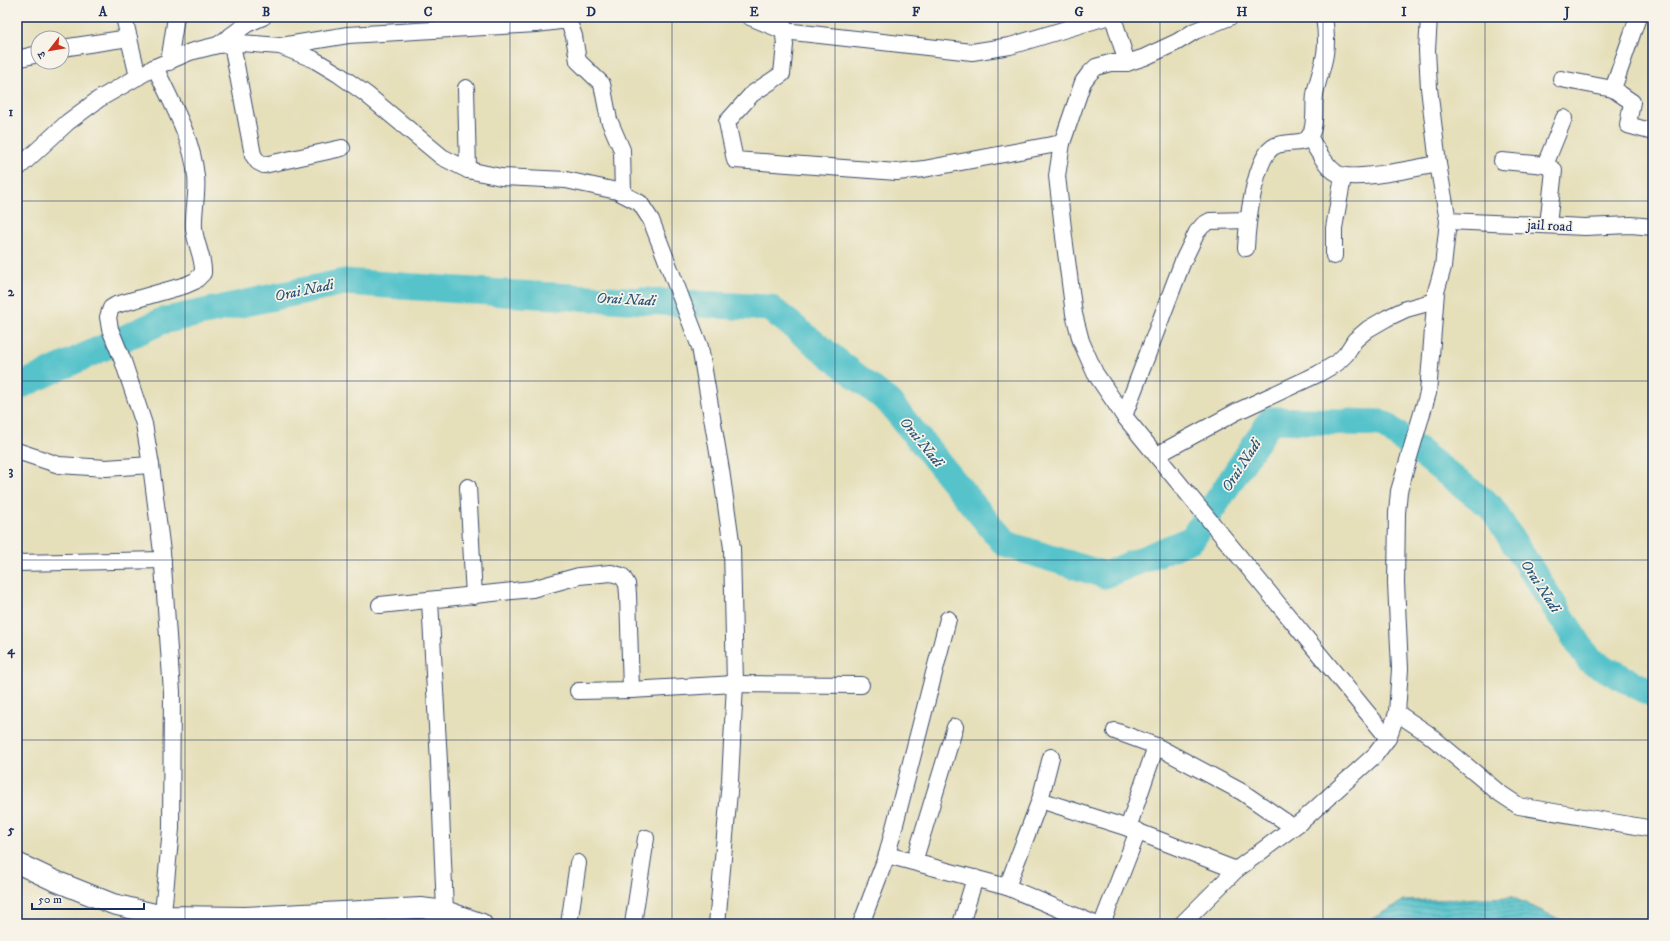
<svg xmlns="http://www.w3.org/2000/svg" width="1670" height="941" font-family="'IM FELL DW Pica','Noto Serif Devanagari',serif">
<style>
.water{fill:url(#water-rules);stroke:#387994}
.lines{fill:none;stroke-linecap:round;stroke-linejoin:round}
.river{stroke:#56c3cb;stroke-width:27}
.minor-casing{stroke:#39496c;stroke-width:18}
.tertiary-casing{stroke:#39496c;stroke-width:22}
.minor{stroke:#fff;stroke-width:16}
.tertiary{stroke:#fff;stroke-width:20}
.grid{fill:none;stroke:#1b2f5e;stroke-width:1;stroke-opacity:0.55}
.labels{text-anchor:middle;stroke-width:3.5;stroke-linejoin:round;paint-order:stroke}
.street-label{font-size:14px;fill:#1b2f5e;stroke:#f7f3e8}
.water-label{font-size:15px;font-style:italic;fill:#2a5479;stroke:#f7f3e8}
.neatline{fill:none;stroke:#1b2f5e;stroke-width:1.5}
.grid-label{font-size:13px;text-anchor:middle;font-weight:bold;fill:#1b2f5e}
</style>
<defs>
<pattern id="water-rules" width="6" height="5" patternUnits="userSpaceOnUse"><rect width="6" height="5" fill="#56c3cb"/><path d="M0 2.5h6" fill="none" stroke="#469fa8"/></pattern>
</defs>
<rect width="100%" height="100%" fill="#f7f3e8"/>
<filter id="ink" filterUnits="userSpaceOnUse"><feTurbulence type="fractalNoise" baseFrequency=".025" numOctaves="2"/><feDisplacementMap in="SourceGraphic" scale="8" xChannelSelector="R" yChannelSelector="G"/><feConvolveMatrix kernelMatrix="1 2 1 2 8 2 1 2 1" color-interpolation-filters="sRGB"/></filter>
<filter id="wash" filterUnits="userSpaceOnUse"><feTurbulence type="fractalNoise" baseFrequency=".012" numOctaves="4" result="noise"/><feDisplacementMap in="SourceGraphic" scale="16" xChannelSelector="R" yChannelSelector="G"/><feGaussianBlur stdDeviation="0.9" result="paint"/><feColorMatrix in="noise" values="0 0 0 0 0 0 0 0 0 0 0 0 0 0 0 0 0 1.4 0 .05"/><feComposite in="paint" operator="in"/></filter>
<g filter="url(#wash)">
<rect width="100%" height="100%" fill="#e5dfba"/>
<polygon class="water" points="1512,897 1570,924 1363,924 1403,901"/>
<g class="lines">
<polyline class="river" points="17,387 162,321 344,282 518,294 770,308 889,402 1005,544 1105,575 1192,539 1271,420 1382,423 1491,507 1589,660 1653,694"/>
</g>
</g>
<g filter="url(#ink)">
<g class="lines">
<g class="minor-casing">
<g id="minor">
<polyline points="124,17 138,77"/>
<polyline points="750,17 784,31 972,52 1010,46 1106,17"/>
<polyline points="782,17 785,45 782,74 752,94 727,122 735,160 897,172 924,169 1062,143"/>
<polyline points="1113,17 1127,63"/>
<polyline points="1230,17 1195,31 1177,42 1145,57 1127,63 1110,63 1096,67 1089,74 1083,82 1062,143 1057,176 1064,237 1074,314 1081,341 1095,373 1124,416 1388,738"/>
<polyline points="232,44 253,155 258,162 264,165 342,148"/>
<polyline points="218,45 247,24 263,17"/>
<polyline points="281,46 348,35 536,24 568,20 574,36 578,61 602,84 609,120 622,150 623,194"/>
<polyline points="62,48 129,38"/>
<polyline points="17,59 38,54"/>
<polyline points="169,62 176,17"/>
<path d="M155 67C171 102 192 137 196 176 198 193 193 211 194 228 195 244 204 257 203 273L195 281 186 285 116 305 111 308 108 317 110 329 123 361 144 424 151 465 162 552 172 692 171 829 162 924"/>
<polyline points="1561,79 1613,89 1632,102 1628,125 1653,132"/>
<polyline points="466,88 468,170"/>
<polyline points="1613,89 1638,17"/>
<path d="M1309 137C1317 149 1324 164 1335 172 1349 184 1418 167 1438 164"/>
<polyline points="1502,161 1545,165"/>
<polyline points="17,169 68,122 99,99 155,67 190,52 218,45 241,43 280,46 313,59 338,74 366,94 442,157 468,170 501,177 566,180 617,191 640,203 651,220 700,347 721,470 732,548 735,684 730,781 717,924"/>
<polyline points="1448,221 1585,227 1631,225 1653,227"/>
<polyline points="1548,225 1554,170 1545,165 1564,118"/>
<path d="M1246 248C1247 227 1254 155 1275 146 1284 141 1304 145 1309 137 1317 126 1313 108 1315 95 1317 81 1323 68 1325 54 1327 41 1326 29 1324 17"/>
<polyline points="1334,256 1334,228 1343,177"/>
<polyline points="1124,416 1183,261 1197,232 1203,225 1210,221 1248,220"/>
<polyline points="17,451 59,465 106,468 151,465"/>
<polyline points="1157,455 1236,412 1318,374 1337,363 1346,354 1355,340 1368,329 1387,318 1406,309 1435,301"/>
<polyline points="468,487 474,596"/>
<polyline points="17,563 163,560"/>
<polyline points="430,601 439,762 445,911"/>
<polyline points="380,605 532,589 579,576 611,573 622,576 627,584 628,594 631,690"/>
<polyline points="578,691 631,690 735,684 861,685"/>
<polyline points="1397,713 1427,733 1498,792 1519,806 1653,829"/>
<polyline points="1115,731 1156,746 1242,792 1293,827"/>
<polyline points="1040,800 1128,828 1236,870"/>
<polyline points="1128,828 1156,746"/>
<polyline points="887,855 1007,887 1095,924"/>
<polyline points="914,862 955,727"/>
<polyline points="1007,887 1040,800 1051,757"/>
<polyline points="569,924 578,863"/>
<polyline points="633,924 646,838"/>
<polyline points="861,924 887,855 948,619"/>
<polyline points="961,924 975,878"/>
<polyline points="1102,924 1138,831"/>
<polyline points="1182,924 1236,870 1303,820 1375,755 1388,738 1397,713 1400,669 1396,583 1397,513 1399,491 1428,393 1436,292 1443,267 1448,221 1438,164 1429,88 1427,50 1429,17"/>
</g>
</g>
<g class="tertiary-casing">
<polyline id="tertiary" points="17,863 53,880 113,904 163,916 245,917 421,908 445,911 482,924"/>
</g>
<use href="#minor" class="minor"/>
<use href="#tertiary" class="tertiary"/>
</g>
</g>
<path class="grid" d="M185 17V924M347 17V924M510 17V924M672 17V924M835 17V924M998 17V924M1160 17V924M1323 17V924M1485 17V924M17 201H1653M17 381H1653M17 560H1653M17 740H1653"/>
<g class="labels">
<g class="street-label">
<text transform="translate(1550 225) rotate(3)" y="5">jail road</text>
</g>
<g class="water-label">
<text transform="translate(304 290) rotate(-12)" y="5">Orai Nadi</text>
<text transform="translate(626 299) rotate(3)" y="5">Orai Nadi</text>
<text transform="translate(922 442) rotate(51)" y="5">Orai Nadi</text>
<text transform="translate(1241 465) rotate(-57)" y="5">Orai Nadi</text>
<text transform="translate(1541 586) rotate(57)" y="5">Orai Nadi</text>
</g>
</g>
<rect width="1670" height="941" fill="none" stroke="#f7f3e8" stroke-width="44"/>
<g transform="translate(50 50) rotate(239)"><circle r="19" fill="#f7f3e8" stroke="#9fa5b1"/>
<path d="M0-3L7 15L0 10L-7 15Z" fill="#c8321e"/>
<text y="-6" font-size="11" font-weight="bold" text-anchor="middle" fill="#1b2f5e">उ</text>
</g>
<path d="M32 903v6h112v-6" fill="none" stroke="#1b2f5e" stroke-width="2"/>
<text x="38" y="903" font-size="12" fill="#1b2f5e" stroke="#f7f3e8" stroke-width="3" paint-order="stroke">50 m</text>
<rect x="22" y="22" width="1626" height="897" class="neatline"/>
<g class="grid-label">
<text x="103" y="16">A</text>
<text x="266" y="16">B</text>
<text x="428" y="16">C</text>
<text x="591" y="16">D</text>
<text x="754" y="16">E</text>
<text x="916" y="16">F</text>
<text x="1079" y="16">G</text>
<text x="1242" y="16">H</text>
<text x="1404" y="16">I</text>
<text x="1567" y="16">J</text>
<text x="11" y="116">1</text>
<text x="11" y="296">2</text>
<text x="11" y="475">3</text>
<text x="11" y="654">4</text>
<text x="11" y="834">5</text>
</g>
</svg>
